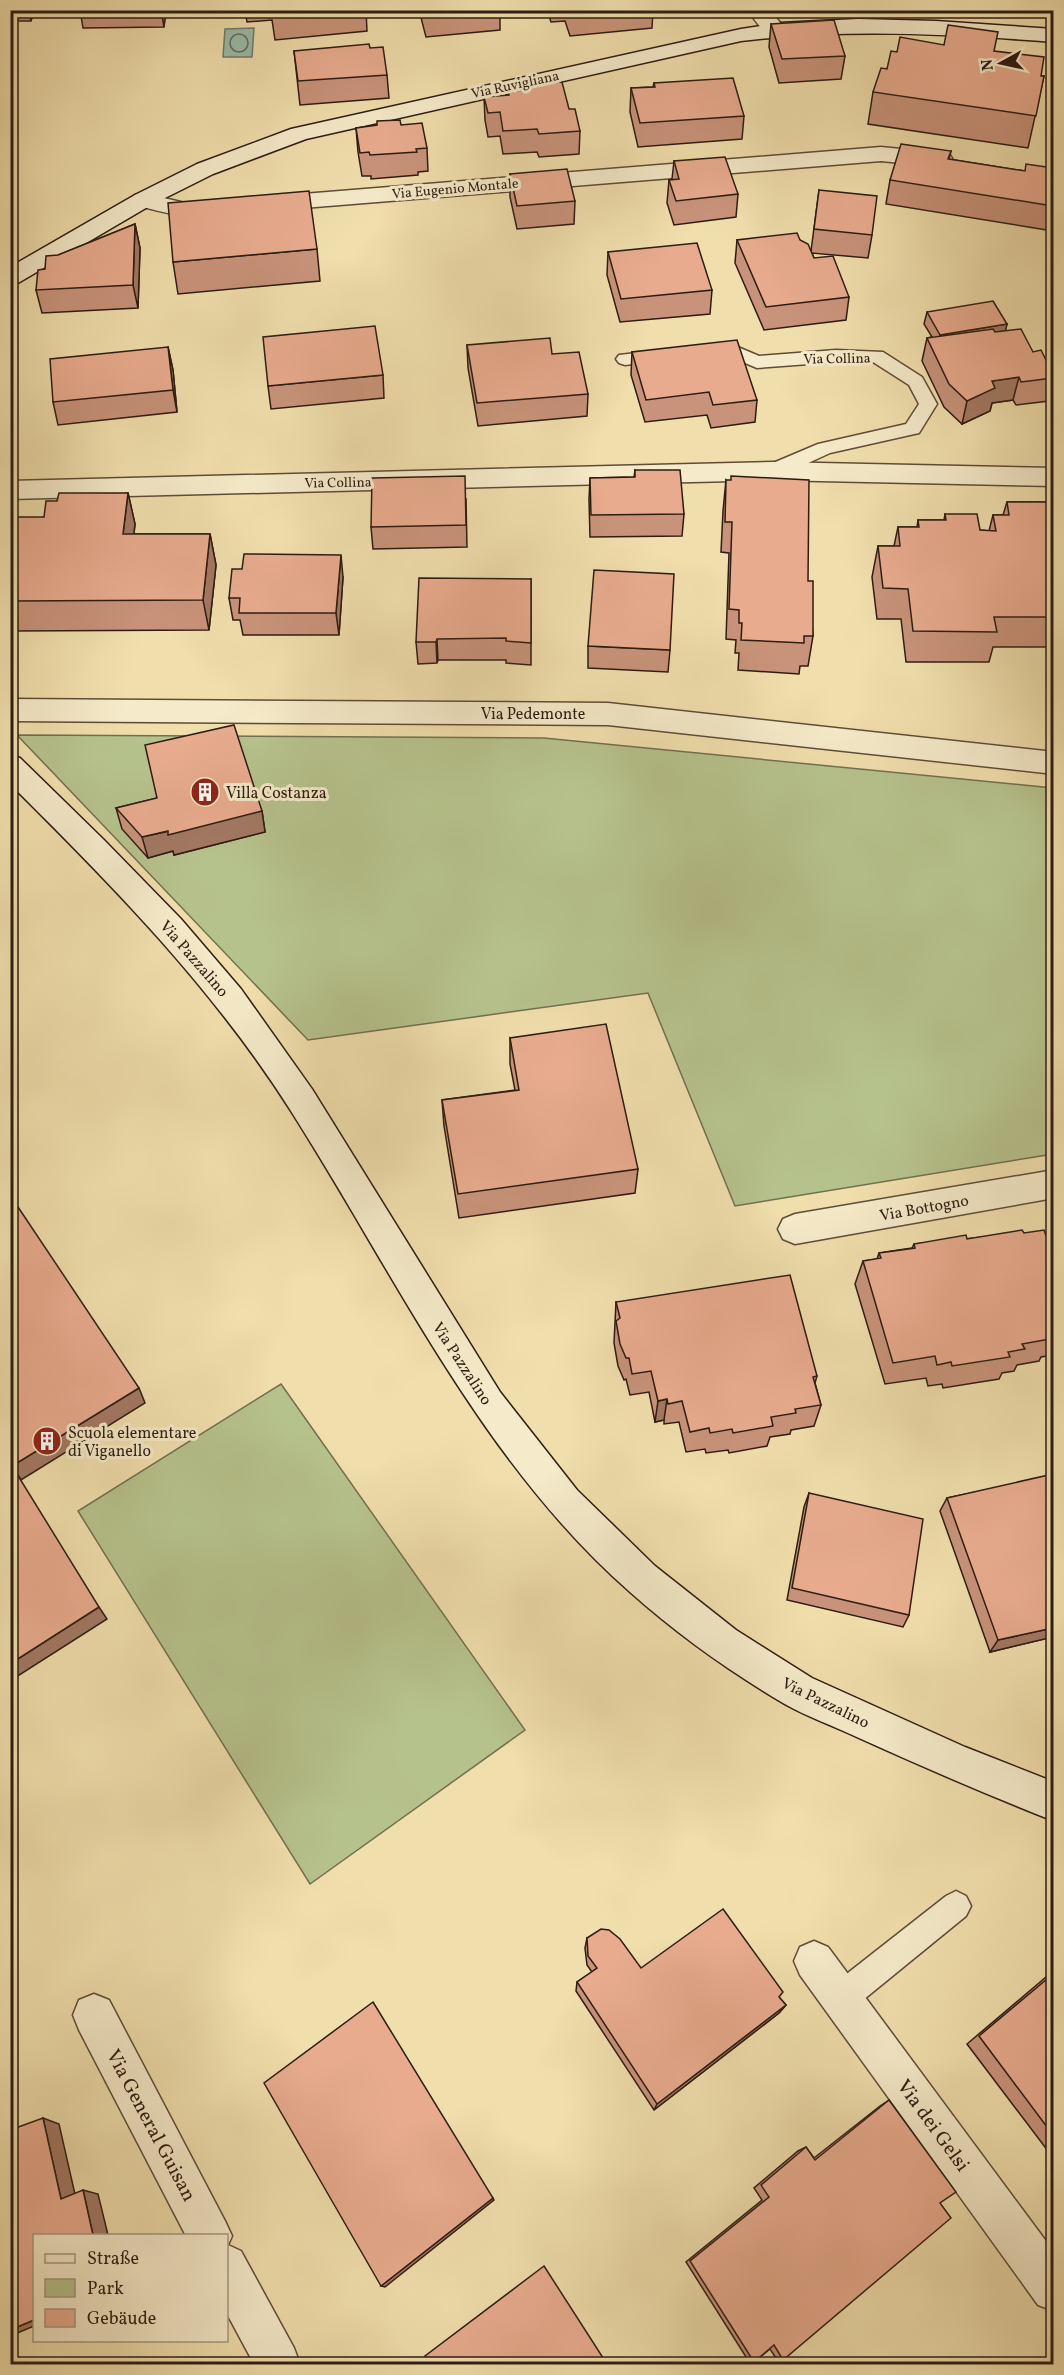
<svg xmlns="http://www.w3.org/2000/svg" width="1064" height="2375" font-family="Vollkorn,serif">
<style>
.green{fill:#b6c28c;stroke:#726f4f;stroke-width:1.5}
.water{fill:#9abcab;stroke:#6e7c6e;stroke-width:1.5}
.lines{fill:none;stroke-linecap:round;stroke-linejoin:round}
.shore{stroke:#646c5e;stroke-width:1.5}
.lane-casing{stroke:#5e4c38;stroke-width:3}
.street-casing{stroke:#5e4c38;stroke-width:3}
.secondary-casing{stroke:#2d1c12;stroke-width:3}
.lane{fill:#f5eac9;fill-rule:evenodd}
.street{fill:#f5eac9;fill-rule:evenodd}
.secondary{fill:#f5eac9;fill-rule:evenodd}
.wall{fill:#c8937a;stroke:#2d1c12;stroke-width:1.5}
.shaded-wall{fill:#a27863;stroke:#2d1c12;stroke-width:1.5}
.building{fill:#e8ab8e;stroke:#2d1c12;stroke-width:1.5}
.labels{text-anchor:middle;stroke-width:6;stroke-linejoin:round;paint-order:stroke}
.far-street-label{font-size:14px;fill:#2d1c12;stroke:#f5eac9}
.street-label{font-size:16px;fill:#2d1c12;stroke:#f5eac9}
.poi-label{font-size:16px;fill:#2d1c12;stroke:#f5eac9;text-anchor:start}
.near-street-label{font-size:20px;fill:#2d1c12;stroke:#f5eac9}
</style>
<rect width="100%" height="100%" fill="#f0deac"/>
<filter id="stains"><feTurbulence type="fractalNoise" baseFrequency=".00333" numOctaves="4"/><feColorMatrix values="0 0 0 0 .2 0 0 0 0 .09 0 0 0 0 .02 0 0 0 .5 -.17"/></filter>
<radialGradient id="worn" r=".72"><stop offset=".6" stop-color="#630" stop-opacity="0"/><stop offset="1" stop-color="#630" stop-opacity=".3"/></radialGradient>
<g class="green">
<polygon points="17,735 544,738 1053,788 1053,1154 735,1206 648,993 308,1040"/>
<polygon points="281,1384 525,1730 310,1884 78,1511"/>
</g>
<polygon class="water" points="254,28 252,57 223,57 225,29"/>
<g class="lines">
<circle class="shore" cx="239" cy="43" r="9"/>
<g class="lane-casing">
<g id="lane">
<polygon points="733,345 759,356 836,350 883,352 922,377 937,404 919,433 830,453 780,476 773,477 766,476 764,471 766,466 818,444 906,424 919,404 909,385 873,362 836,362 757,368 731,357 704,357 701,353 704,349"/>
<polygon points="663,350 669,352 672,356 669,360 625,365 619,363 616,359 619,355"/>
<polygon points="956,1891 966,1896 971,1906 966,1916 852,2009 841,2013 830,2009 826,1998 830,1987 946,1896"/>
</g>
</g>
<g class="street-casing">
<g id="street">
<path d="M748 10H770L785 29 782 34C765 38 757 23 748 10Z"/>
<polygon points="881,147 942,153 950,155 953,160 950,165 942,167 881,161 266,211 258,209 254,204 258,199 266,197"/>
<path d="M143 193 185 203 212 202 220 204 224 209 220 214C191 221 163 212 135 205L131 200 135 195Z"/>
<polygon points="773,462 1054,468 1054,486 773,480 10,499 10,481"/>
<polygon points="10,699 608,703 1054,752 1054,774 608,725 10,721"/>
<polygon points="1054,1170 1054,1198 795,1244 783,1239 778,1229 783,1219 795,1214"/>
<polygon points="814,1941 828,1947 1054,2252 1054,2311 1038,2305 800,1975 794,1961 800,1947"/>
<polygon points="94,1994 109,2000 225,2221 232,2236 228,2245 241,2251 294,2348 300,2364 254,2364 226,2312 226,2236 186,2236 79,2030 73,2015 79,2000"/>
</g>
</g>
<g class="secondary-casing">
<g id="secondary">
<path d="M858 19 936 21 1054 29V42C949 34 846 28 741 41L306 139 213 174 151 205 18 283 10 285V267L135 195 197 164 291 129 741 29 780 23Z"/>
<path d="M10 755 20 758 104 840 181 919 241 989 312 1089 500 1392 577 1490 655 1566 736 1630 812 1678 965 1747 1054 1782V1821C988 1795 923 1767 859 1738 834 1726 807 1717 783 1703 729 1671 677 1634 630 1592 481 1461 396 1276 291 1111 213 988 113 886 10 784Z"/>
</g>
</g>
<use href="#lane" class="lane"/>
<use href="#street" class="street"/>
<use href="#secondary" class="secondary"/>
</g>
<g class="wall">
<polygon points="10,10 34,10 31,21 10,21"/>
<polygon points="80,10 166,10 164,27 83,28"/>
<polygon points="245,10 366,10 367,31 275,40 272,20 247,22"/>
<polygon points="419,10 500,10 500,30 426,37"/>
<polygon points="547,10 653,10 652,28 570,36 565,21 551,22"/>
<polygon points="975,10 988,10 987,14 976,14"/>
<polygon points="771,24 845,56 841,79 779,83 769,47"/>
<polygon points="944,45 994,51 1041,76 1044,76 1028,148 868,124 873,92 897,52"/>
<polygon points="294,51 387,75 389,98 300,105"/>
<polygon points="654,83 744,116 742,139 638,147 630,112 631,88 653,87"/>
<polygon points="528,85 569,109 580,131 579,154 539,157 537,152 503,154 500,136 488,137 485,120 484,97 509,95 528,90"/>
<polygon points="401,125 427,148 428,171 418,172 418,175 371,179 371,176 362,176 358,152 356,128"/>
<polygon points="951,151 949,159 1025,171 1053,168 1053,231 886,204 890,180"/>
<polygon points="674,161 738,194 736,217 674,225 667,203 669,180 672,179"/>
<polygon points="510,174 575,201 574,224 517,229 510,197"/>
<polygon points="819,190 872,235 868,258 812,253 814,258 849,297 846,320 764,330 735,263 737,240 800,240 811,251"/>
<polygon points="135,224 140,248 138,308 42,313 36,290 58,255"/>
<polygon points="317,249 320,281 178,294 173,262"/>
<polygon points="608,252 712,290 710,314 620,322 607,275"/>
<polygon points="927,312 1007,324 1005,331 1033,352 1053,374 1053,385 1049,401 1016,405 1013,400 992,403 990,411 962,424 944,407 922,361 927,338 932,337 924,324"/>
<polygon points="467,345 552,354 588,394 587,416 478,426 468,368"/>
<polygon points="168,347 173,370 177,412 58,425 53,402"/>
<polygon points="632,352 757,400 755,422 711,428 707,415 645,422 631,375"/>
<polygon points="383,375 384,398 271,409 268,386"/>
<polygon points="635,470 684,514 682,536 590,537 589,500 590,478 634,477"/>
<polygon points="726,480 808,581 813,636 808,666 800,666 799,674 738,670 739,653 735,653 736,640 726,639 729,553 721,552 723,511"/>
<polygon points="128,493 135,524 134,534 210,534 216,565 209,630 10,631 10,527 15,527 44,517 57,501"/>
<polygon points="466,499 467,547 373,549 371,527"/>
<polygon points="1007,502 1053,502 1053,647 993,647 989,662 906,662 901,619 877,619 872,577 878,546 894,546 898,527 917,527 918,520 944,520 945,514 980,530 989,531 993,515 1003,515"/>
<polygon points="242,569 343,577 339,635 243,635 240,620 233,620 229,598"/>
<polygon points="531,579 531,665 506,663 506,660 438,660 437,663 418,664 416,642"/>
<polygon points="588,646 670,650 668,672 588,668"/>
<polygon points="157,798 262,811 265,832 174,855 173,851 148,858 122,829 116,808"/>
<polygon points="510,1038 638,1169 635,1193 459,1218 444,1126 442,1100 515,1090 510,1064"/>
<polygon points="1024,1233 1053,1255 1053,1355 1041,1357 1039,1361 1017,1365 1014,1371 1002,1373 999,1379 943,1388 942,1384 928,1386 926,1378 885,1384 855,1284 863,1261 877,1259 879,1253 912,1248 914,1244"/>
<polygon points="616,1302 817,1376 815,1383 821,1405 814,1426 791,1430 790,1434 770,1437 767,1446 729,1453 728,1450 706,1453 705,1449 686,1452 679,1422 664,1424 664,1420 655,1422 649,1392 630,1395 626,1379 624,1380 618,1366 614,1343"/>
<polygon points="1053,1476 1053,1637 990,1652 940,1511 947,1498"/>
<polygon points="809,1493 909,1615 903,1627 787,1600 804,1507"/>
<polygon points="587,1938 641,1968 779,1997 786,2005 779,2013 654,2110 576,1991 577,1982 592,1972 587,1965 585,1948"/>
<polygon points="1053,1971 1053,2155 1051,2155 967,2044"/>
<polygon points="889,2100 940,2203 783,2360 776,2358 770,2349 754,2362 748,2360 686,2262 762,2200 754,2188 798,2151 806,2147 814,2158 880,2106"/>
</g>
<g class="shaded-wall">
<polygon points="29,10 34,10 31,21"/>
<polygon points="161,10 166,10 164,27"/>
<polygon points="135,224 140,248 138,308 133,285"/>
<polygon points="1007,324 1004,336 937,347 940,335"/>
<polygon points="168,347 173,370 177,412 173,390"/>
<polygon points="1019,377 1013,400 992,403 990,411 962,424 967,401 992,381"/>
<polygon points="128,493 135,524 130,565 123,534"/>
<polygon points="210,534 216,565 209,630 203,600"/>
<polygon points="341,555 343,577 339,635 336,613"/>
<polygon points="437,639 438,660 437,663 436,642"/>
<polygon points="262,811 265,832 174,855 173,851 148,858 142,837"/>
<polygon points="139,1388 145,1403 21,1480 12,1466"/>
<polygon points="667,1399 664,1420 655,1422 658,1401"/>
<polygon points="99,1607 107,1619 10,1681 10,1664"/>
<polygon points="1053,1628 1053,1637 990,1652 998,1640"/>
<polygon points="786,2005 779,2013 654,2110 657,2104"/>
<polygon points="43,2118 59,2124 77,2203 61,2199"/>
<polygon points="83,2190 98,2194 108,2235 93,2235"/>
<polygon points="493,2198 494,2200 385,2287 381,2286"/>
<polygon points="34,2320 34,2326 10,2336 10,2330"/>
</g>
<g class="building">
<polygon points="271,10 339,10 272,17"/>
<polygon points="424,10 456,10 424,13"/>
<polygon points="570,10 591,10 571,13"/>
<polygon points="834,20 845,56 782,59 771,24"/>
<polygon points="948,25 998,32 994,51 1044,57 1041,76 1044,76 1036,116 873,92 881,68 887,69 891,51 897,52 900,37 944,45"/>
<polygon points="369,44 370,48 383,47 387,75 298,81 294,51"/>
<polygon points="733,78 744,116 640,123 631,88 655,87 654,83"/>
<polygon points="562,82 569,109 575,109 580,131 539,134 537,129 503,131 500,112 488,113 484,97 509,95 509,91 529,90 528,85"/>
<polygon points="400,120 401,125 422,123 427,148 416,149 417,152 370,155 369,152 360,153 356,128 377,125 377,121"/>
<polygon points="901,144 951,151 948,159 1025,171 1026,164 1053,168 1053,206 890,180"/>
<polygon points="725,157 738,194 676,201 669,180 679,179 674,161"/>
<polygon points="567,169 575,201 517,206 510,174"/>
<polygon points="819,190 877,196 872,235 814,229"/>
<polygon points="309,191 317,249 173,262 168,203"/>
<polygon points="135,224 133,285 36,290 38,270 45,269 46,256 58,255"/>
<polygon points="797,233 800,240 808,244 814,258 833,256 849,297 766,307 737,240"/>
<polygon points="697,243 712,290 621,299 608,252"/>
<polygon points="993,301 1007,324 940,335 927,312"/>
<polygon points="375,326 383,375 268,386 263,337"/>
<polygon points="993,329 995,332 1021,329 1033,352 1041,350 1053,374 1053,378 1021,382 1019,377 992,381 995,388 967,401 949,384 927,338"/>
<polygon points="550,338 552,354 579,352 588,394 477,403 467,345"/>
<polygon points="737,340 757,400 713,405 709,392 646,400 632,352"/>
<polygon points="168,347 173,390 53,402 50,359"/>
<polygon points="635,470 680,470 684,514 591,515 590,478 635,477"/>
<polygon points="465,476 466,525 371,527 372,478"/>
<polygon points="731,476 809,480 808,581 813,581 813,636 804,636 804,643 741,640 742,623 739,623 739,610 729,609 732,522 725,522 726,480 731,480"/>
<polygon points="59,493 128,493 123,534 210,534 203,600 10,601 10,527 15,527 17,517 44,517 46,501 57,501"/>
<polygon points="1007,502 1053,502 1053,617 994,617 997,632 913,631 908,589 883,588 878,546 900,546 898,527 919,527 918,520 946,520 945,514 977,514 980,530 996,531 993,515 1009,515"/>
<polygon points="244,554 341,555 336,613 239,613 240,598 229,598 232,569 242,569"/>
<polygon points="594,570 674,574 670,650 588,646"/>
<polygon points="419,578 531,579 531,643 506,641 506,638 437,639 436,642 416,642"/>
<polygon points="234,725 262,811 168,835 168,831 142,837 116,808 157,798 145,745"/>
<polygon points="606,1024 638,1169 458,1194 442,1100 519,1090 510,1038"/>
<polygon points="10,1195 139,1388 12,1466 99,1607 10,1664"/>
<polygon points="1022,1230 1024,1233 1044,1230 1053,1255 1053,1335 1049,1336 1050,1339 1022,1344 1025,1349 1008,1352 1010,1357 952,1366 951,1362 937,1365 935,1356 893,1363 863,1261 881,1258 879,1253 915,1248 914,1244 966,1235 967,1239"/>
<polygon points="790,1275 817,1376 813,1377 821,1405 795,1409 796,1413 771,1417 773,1426 733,1433 732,1429 710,1433 709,1428 690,1432 682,1401 668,1404 667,1399 658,1401 651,1371 632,1374 629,1358 626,1358 620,1344 616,1321 620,1318 616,1302"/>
<polygon points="1053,1474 1053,1628 998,1640 947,1498"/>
<polygon points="809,1493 923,1519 909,1615 792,1588"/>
<polygon points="723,1909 783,1992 779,1997 786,2005 657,2104 577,1982 597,1968 588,1956 587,1938 601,1929 609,1930 620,1939 641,1968"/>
<polygon points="1053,1974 1053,2135 979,2036"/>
<polygon points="373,2002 493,2198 381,2286 264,2083"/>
<polygon points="889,2100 956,2192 940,2203 951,2218 783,2360 774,2345 754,2362 690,2261 769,2197 761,2185 806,2147 815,2160"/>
<polygon points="43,2118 61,2199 83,2190 93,2235 34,2235 34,2320 10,2330 10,2130"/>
<polygon points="544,2266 607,2364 429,2364 425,2356"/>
</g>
<defs>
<g id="building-disc" transform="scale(1.5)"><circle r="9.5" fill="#8f2418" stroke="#f5eac9"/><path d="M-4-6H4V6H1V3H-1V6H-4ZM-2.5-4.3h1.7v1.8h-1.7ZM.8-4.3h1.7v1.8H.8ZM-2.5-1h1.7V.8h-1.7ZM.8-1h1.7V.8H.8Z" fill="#fff"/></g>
</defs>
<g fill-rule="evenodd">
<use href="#building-disc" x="205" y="792"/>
<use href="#building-disc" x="47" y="1441"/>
</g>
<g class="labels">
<g class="far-street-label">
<text transform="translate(515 84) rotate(-12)" y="5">Via Ruvigliana</text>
<text transform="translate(455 188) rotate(-5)" y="5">Via Eugenio Montale</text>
<text transform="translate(837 358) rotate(-1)" y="5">Via Collina</text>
<text transform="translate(338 482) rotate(-1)" y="5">Via Collina</text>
</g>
<g class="street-label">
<text x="533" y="719">Via Pedemonte</text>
<text transform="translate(195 958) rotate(49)" y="6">Via Pazzalino</text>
<text transform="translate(924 1207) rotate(-10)" y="6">Via Bottogno</text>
<text transform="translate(463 1363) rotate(57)" y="6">Via Pazzalino</text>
<text transform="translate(826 1702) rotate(26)" y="6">Via Pazzalino</text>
</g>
<g class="poi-label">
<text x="226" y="798">Villa Costanza</text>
<text x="68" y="1438">Scuola elementare<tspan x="68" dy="18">di Viganello</tspan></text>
</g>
<g class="near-street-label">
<text transform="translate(152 2125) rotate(62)" y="7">Via General Guisan</text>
<text transform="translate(934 2125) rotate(54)" y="7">Via dei Gelsi</text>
</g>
</g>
<rect width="1064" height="2375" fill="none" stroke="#f0deac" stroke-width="36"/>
<rect x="12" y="12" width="1040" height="2351" fill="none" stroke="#2d1c12" stroke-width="3"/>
<rect x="18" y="18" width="1028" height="2339" fill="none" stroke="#2d1c12" stroke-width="1.5"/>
<rect x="33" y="2234" width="195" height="108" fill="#f5eac9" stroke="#a59880" stroke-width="1.5"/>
<rect x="45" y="2254" width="30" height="9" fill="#f5eac9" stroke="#a59880" stroke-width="1.5"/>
<text x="87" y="2264" font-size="18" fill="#2d1c12">Straße</text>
<rect x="45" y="2279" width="30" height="18" fill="#b6c28c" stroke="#a59880" stroke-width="1.5"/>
<text x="87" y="2294" font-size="18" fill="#2d1c12">Park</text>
<rect x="45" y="2309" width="30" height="18" fill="#e8ab8e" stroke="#a59880" stroke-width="1.5"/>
<text x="87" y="2324" font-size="18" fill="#2d1c12">Gebäude</text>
<g transform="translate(1001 63) rotate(262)" stroke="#f5eac9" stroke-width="4.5" paint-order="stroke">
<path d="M0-4.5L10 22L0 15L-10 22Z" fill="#2d1c12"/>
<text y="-9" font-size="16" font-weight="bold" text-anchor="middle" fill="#2d1c12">N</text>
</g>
<rect width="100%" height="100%" filter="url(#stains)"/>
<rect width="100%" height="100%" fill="url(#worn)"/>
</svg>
